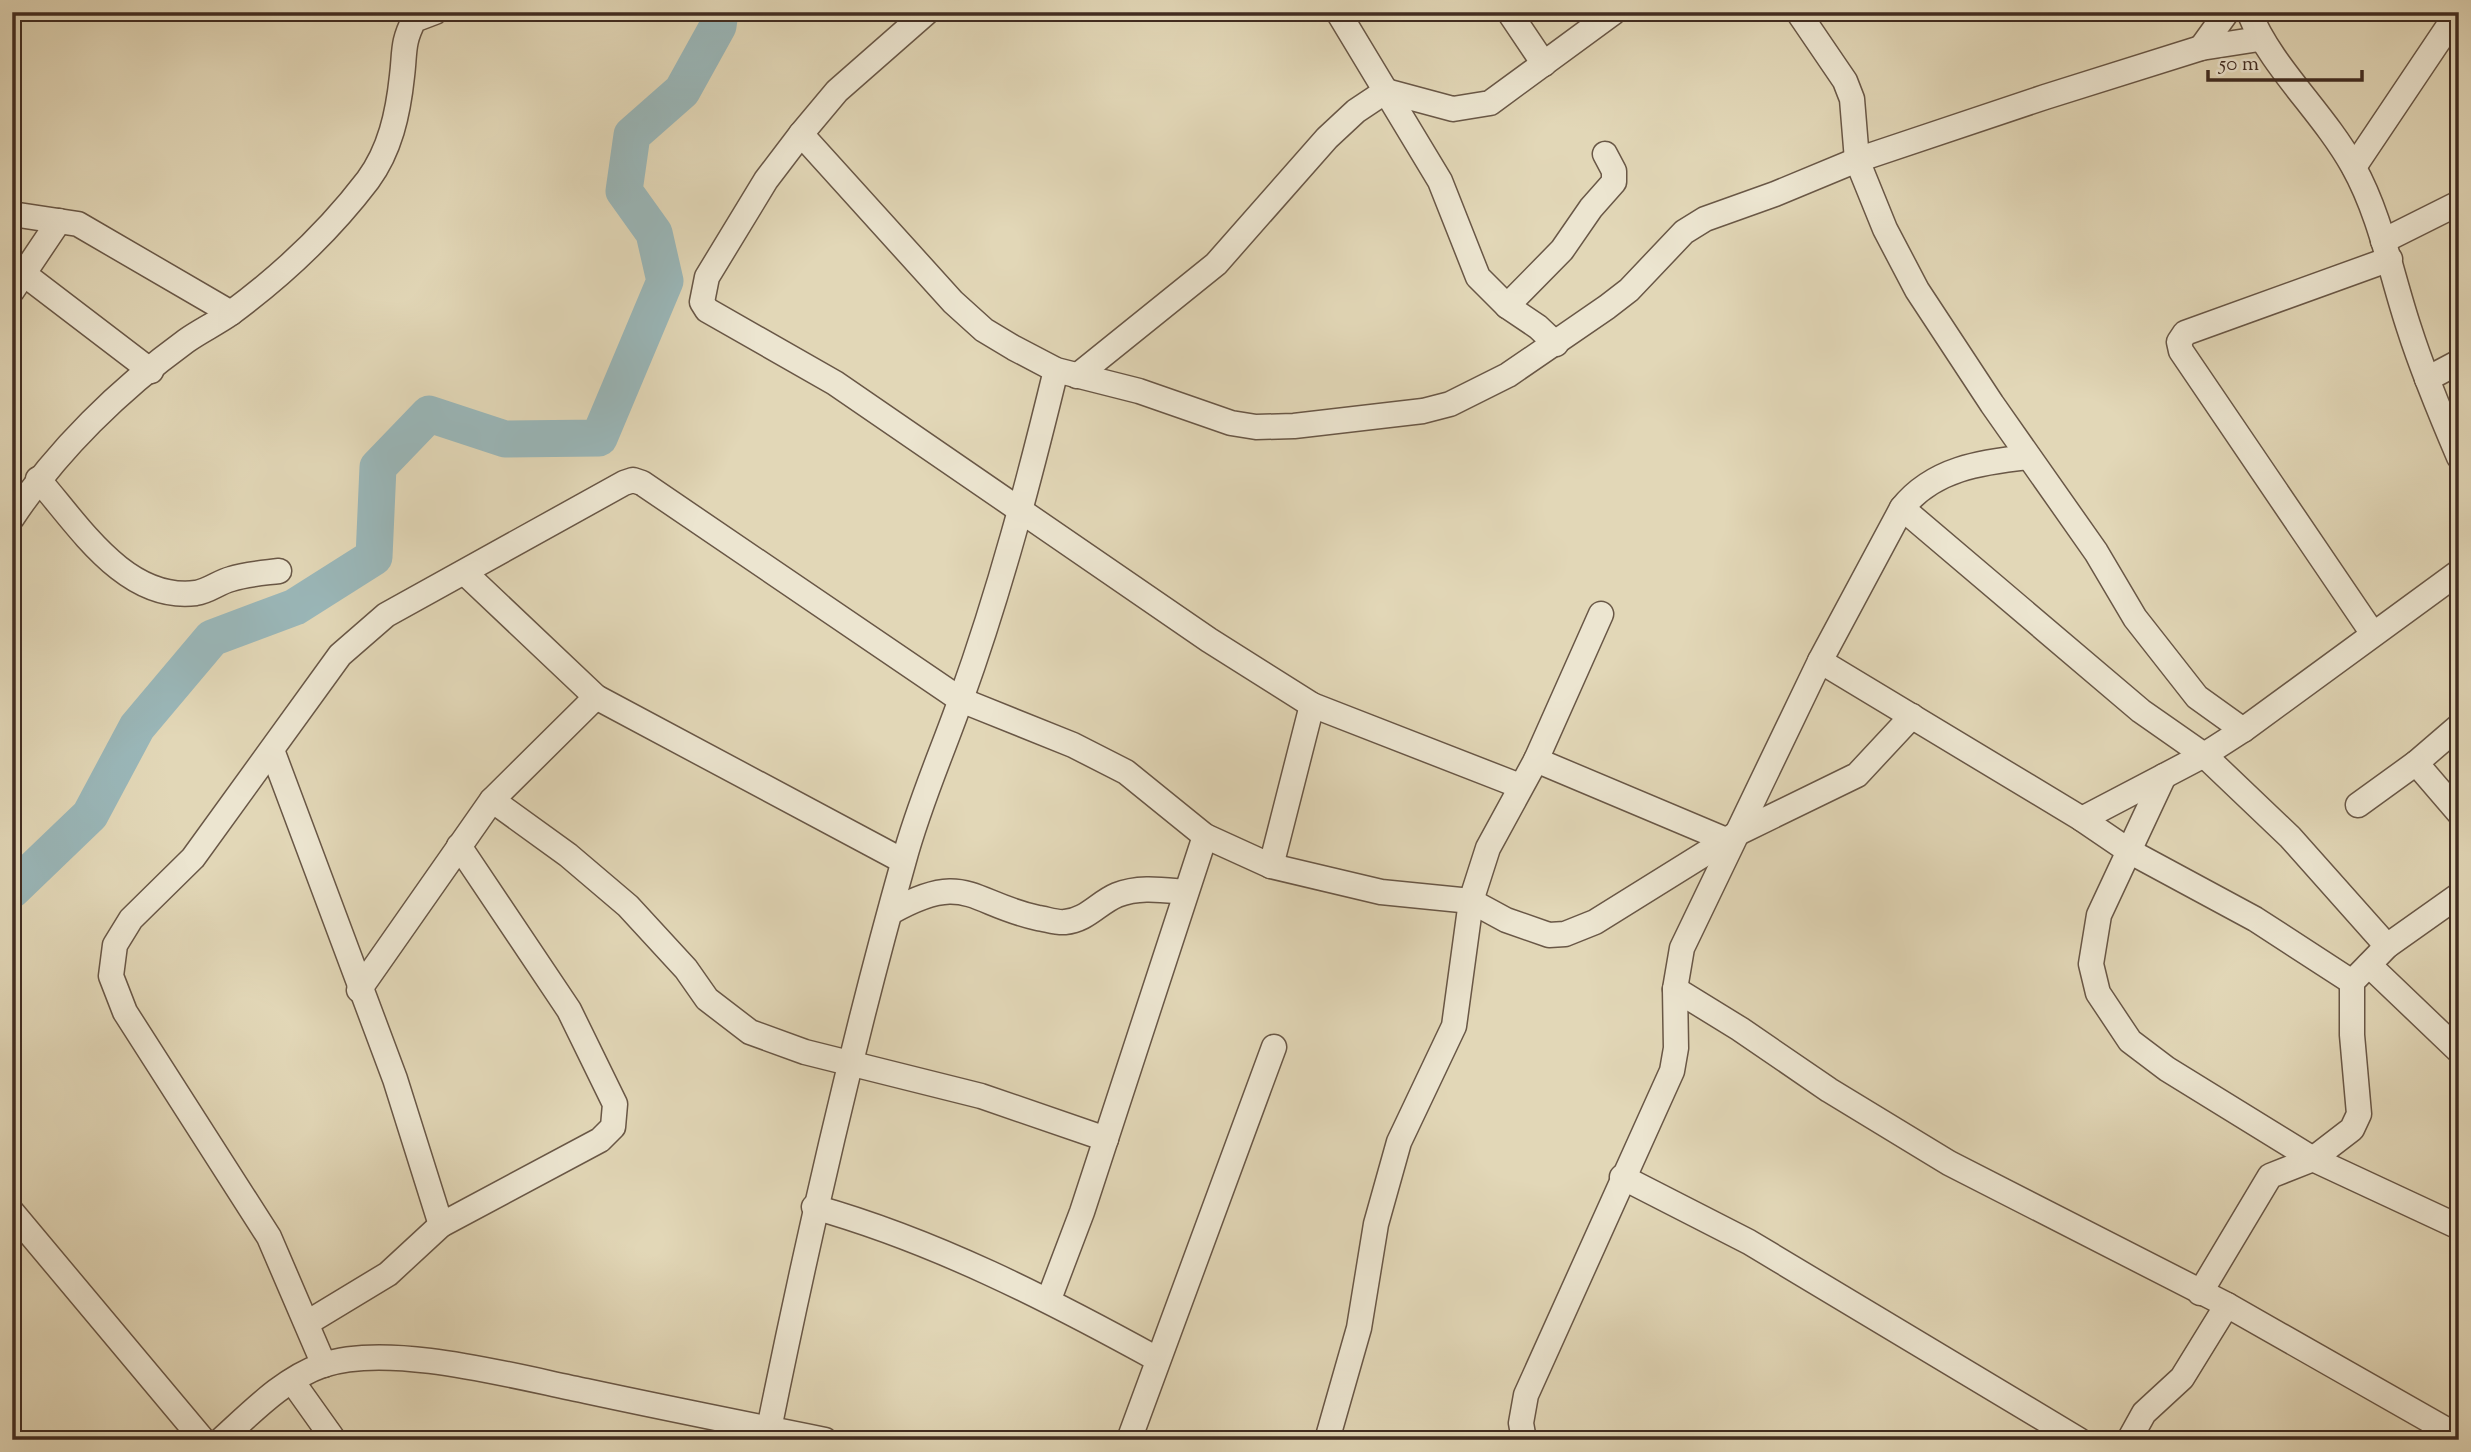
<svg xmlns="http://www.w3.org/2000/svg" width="2471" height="1452" font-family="'Sorts Mill Goudy',serif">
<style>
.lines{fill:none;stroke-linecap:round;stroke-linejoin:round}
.river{stroke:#9ab7b9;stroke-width:37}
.minor-casing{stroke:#695746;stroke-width:27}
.minor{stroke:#ece5d0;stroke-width:24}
</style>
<rect width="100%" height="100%" fill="#e2d7b7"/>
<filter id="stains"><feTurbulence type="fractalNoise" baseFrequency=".00286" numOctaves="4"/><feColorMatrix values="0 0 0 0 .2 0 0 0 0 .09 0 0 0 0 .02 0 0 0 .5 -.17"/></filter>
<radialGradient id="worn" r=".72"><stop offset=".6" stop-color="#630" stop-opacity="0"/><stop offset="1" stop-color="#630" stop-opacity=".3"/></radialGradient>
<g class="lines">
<polyline class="river" points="12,890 90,815 137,727 212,638 295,607 374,557 378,467 429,414 505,439 599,438 665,281 654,233 624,191 632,135 682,91 718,26 720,12"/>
<g class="minor-casing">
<g id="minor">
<polyline points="927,12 837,91 801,134 766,180 707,277 702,302 707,310 835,383 1209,640 1312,705 1520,786"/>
<polyline points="1338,12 1440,181 1478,277 1507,306 1538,327 1556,344"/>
<polyline points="1509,12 1544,64"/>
<polyline points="1798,12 1845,81 1852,99 1857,160 1885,229 1917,290 1992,404 2096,552 2135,618 2197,697 2243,730"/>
<path d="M2249 12C2271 67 2323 112 2353 166 2381 216 2391 274 2409 328 2423 372 2441 415 2459 457"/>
<polyline points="2201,48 2227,12"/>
<polyline points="801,134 953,302 984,330 1014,348 1056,370 1139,391 1231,423 1256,427 1294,426 1423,411 1450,404 1508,375 1607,307 1629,290 1684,232 1705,219 1775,194 1857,160 2045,97 2201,48 2259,39"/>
<polyline points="2354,167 2458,12"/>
<polyline points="12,214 78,224 231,313"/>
<polyline points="2383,241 2459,203"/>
<polyline points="24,274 151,371"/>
<polyline points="12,291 59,221"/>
<polyline points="1507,306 1562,250 1591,208 1614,182 1614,171 1605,154"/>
<polyline points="1077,376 1216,264 1327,138 1356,111 1386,91 1453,109 1490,103 1614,12"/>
<polyline points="2427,379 2459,362"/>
<path d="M38 479C79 526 126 602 196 593 209 591 219 582 231 579 246 574 263 573 279 571"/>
<polyline points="1902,508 2141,711 2204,755 2290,837 2387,946"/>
<path d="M12 518C57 450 120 389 186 341 200 331 217 323 231 313 281 276 330 230 368 180 390 150 398 114 402 76 405 52 402 43 414 20L435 12"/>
<polyline points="465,573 596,697 903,861"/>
<polyline points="2373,634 2181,351 2179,342 2185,333 2390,259"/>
<polyline points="1820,661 2082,819 2129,851 2255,919 2352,982"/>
<polyline points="272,750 395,1079 441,1225"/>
<polyline points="1536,760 1726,840"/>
<polyline points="2416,763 2459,813"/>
<polyline points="2164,776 2099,915 2091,964 2098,993 2130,1041 2167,1069 2313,1159 2459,1227"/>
<polyline points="492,800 568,855 628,906 686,969 707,999 750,1032 805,1052 981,1096 1106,1139"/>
<polyline points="2358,805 2416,763 2459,726"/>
<polyline points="2082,819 2204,755 2243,730 2459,572"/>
<polyline points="1271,866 1312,705"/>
<path d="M891 912C966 870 970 903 1038 918 1046 919 1057 923 1065 922 1087 920 1098 903 1117 895 1139 886 1163 890 1186 892"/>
<polyline points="2369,965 2459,1051"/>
<polyline points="1675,989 1740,1029 1829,1090 1949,1163 2227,1305 2459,1437"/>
<polyline points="359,990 492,800 596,697"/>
<polyline points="1622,1177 1749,1242 2079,1440"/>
<path d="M814 1207C935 1241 1048 1299 1157 1359"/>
<polyline points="12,1212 203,1440"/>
<polyline points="2200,1293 2270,1176 2313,1159 2352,1129 2359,1114 2352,1035 2352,982 2387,946 2459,895"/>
<polyline points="1049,1299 1082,1212 1205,836"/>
<polyline points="307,1323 388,1274 441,1225 600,1140 613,1127 615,1104 569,1010 459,846"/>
<polyline points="324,1365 269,1237 125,1012 111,976 115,945 131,919 193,858 340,655 386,615 624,483 633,480 642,483 961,700 1073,745 1126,772 1205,836 1271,866 1381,892 1471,901 1506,920 1549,935 1565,934 1595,922 1738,833 1857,775 1912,716"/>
<polyline points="292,1381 334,1440"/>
<path d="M769 1429C808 1237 851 1048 904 860 919 804 942 753 961 699 1000 591 1029 481 1056 370"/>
<path d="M221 1440C252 1412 283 1379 323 1365 390 1342 516 1377 586 1391 665 1408 745 1424 825 1440"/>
<polyline points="1129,1440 1274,1047"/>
<polyline points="1327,1440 1359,1328 1376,1224 1399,1142 1454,1026 1471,901 1488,848 1536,760 1601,614"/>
<path d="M1524 1440 1521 1423 1526 1395 1672 1071 1676 1048 1675 989 1682 948 1820 661 1902 508C1933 469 1981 462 2028 457"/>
<polyline points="2129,1440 2144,1413 2182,1378 2227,1305"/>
</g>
</g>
<use href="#minor" class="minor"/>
</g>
<rect width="2471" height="1452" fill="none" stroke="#e2d7b7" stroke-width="42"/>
<rect x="14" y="14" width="2443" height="1424" fill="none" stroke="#412c21" stroke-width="3.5"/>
<rect x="21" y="21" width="2429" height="1410" fill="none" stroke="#412c21" stroke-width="2"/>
<path d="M2208 70v10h154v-10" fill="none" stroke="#412c21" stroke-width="3.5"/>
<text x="2219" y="70" font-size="21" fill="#412c21" stroke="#ece5d0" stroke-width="5" paint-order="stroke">50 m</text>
<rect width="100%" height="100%" filter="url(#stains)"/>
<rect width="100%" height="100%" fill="url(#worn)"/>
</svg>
